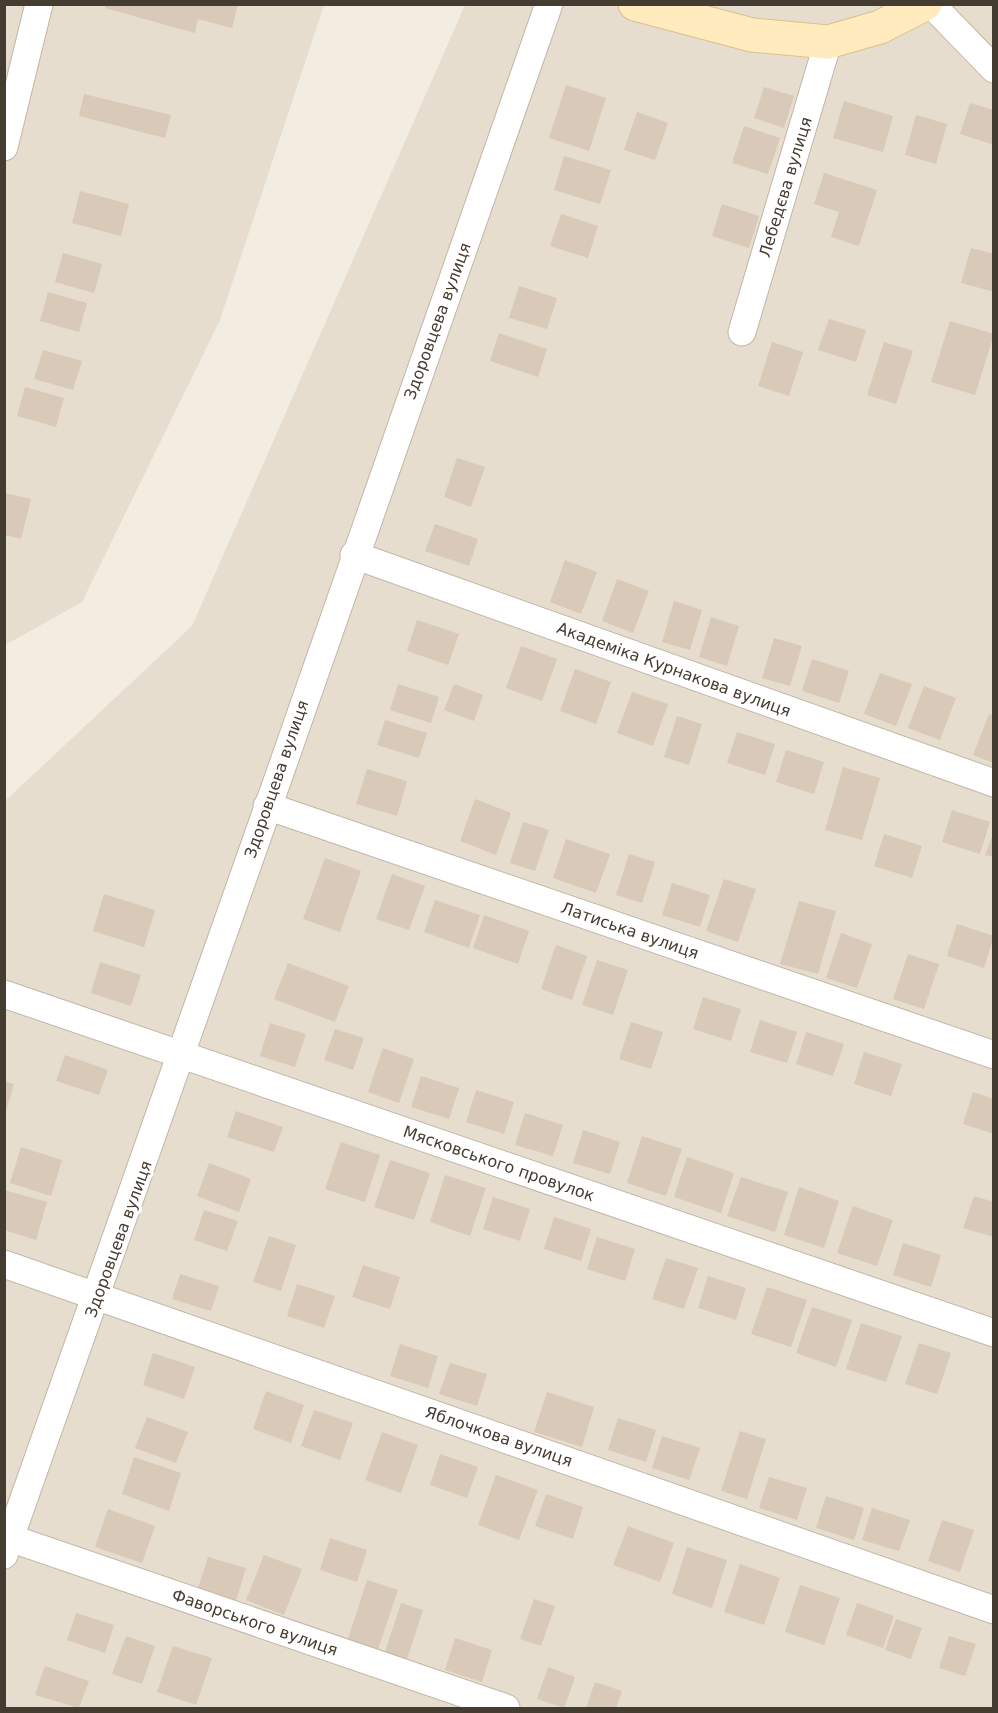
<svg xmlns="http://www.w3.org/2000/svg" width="998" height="1713" font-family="'DejaVu Sans',sans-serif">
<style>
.residential{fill:#e7ddce}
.building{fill:#d8c9b8}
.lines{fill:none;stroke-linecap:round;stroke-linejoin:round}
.street-casing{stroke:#c1b6a6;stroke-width:29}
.secondary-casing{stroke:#dbc08d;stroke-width:35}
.street{stroke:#fff;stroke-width:27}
.secondary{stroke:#ffebbe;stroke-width:33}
.labels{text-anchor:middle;stroke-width:6;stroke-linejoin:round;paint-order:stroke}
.street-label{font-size:16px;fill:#443b31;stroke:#fff}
</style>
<rect width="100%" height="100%" fill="#f3ece1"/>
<g class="residential">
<polygon points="5,5 324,5 220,320 82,602 5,645"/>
<polygon points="465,5 993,5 993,1708 5,1708 5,801 192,626"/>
</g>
<g class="building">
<polygon points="106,4 238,4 232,28 198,19 195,33 105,8"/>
<polygon points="566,85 606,98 589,151 549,138"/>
<polygon points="764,87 794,96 784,128 754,118"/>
<polygon points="84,94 171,115 165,138 79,116"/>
<polygon points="844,101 893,116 883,152 833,138"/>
<polygon points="970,103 994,110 994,145 960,134"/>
<polygon points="637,112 668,123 655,160 624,150"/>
<polygon points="916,115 947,124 936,164 905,155"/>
<polygon points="744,126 780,138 768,174 732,163"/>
<polygon points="564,156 611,170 600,204 554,190"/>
<polygon points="824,173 877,190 859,246 831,237 839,212 814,204"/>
<polygon points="80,191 129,204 121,236 72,223"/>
<polygon points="722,204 759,216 749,248 712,236"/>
<polygon points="561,214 598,226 588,258 550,246"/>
<polygon points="971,248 994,254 994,292 961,283"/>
<polygon points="63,253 102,264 94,293 55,282"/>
<polygon points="519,286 557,298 547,329 509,318"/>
<polygon points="48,292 87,303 79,332 40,321"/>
<polygon points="829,319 866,330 856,362 818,350"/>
<polygon points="950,321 994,334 975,395 931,382"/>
<polygon points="499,333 547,349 538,377 490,361"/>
<polygon points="772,342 803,352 789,396 758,386"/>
<polygon points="884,342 913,351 896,404 867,395"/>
<polygon points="43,350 82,361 73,390 34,379"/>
<polygon points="25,387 64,398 56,427 17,416"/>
<polygon points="457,458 485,467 471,507 444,497"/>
<polygon points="5,493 31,499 21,539 5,535"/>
<polygon points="435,524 478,539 469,566 425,551"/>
<polygon points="565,560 597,572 581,614 550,602"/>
<polygon points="617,579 649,591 633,633 602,621"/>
<polygon points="674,601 702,610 690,650 662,642"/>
<polygon points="711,617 739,626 727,666 699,657"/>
<polygon points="417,620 459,634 448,665 407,651"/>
<polygon points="774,638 802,646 790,686 762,678"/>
<polygon points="521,646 557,659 542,701 506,688"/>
<polygon points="812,659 849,671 839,703 802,691"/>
<polygon points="575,669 611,682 596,724 560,711"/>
<polygon points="880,673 912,684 896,726 864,714"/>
<polygon points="398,684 439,697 431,723 390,710"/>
<polygon points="454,684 483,695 474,721 444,710"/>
<polygon points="924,686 956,698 940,740 908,728"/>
<polygon points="632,692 668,704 653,746 617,733"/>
<polygon points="989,714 994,716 994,763 973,755"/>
<polygon points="677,716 702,724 689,765 664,757"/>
<polygon points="385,720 427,733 419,758 377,745"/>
<polygon points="737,732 775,744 765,775 727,763"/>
<polygon points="786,750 824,762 814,794 776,782"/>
<polygon points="843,767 880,778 862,840 825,830"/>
<polygon points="367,769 407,781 397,816 356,804"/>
<polygon points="475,799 511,813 496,855 460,841"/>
<polygon points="952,810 990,822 980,854 942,842"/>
<polygon points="523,822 549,830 535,871 510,863"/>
<polygon points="994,831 994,857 985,855"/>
<polygon points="884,834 922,846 912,878 874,866"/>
<polygon points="566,839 610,854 596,893 553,878"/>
<polygon points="629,854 655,862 642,903 616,895"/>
<polygon points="325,858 361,871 340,932 303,919"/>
<polygon points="392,874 425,886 409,930 376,919"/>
<polygon points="724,879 756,889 738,942 706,931"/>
<polygon points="672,883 710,895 700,927 662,915"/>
<polygon points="104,894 155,910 144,947 93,931"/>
<polygon points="435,900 480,915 469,948 424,932"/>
<polygon points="799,901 836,911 818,974 780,964"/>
<polygon points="484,915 529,931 518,964 473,948"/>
<polygon points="957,924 994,936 984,968 947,956"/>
<polygon points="841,933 872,944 857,988 826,978"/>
<polygon points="556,945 587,956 572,1000 541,989"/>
<polygon points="908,954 939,964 924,1009 893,999"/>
<polygon points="597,960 628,970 613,1015 582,1005"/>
<polygon points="100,962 141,975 131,1006 91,993"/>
<polygon points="288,963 349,986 335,1022 274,999"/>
<polygon points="703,997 741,1009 731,1041 693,1029"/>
<polygon points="760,1020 797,1032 787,1063 750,1052"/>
<polygon points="631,1022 663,1032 651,1069 619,1059"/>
<polygon points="270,1023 306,1034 295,1067 260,1056"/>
<polygon points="335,1029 364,1038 353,1070 324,1060"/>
<polygon points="806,1032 844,1044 833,1076 796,1064"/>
<polygon points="383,1048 414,1059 399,1103 368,1092"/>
<polygon points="864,1052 902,1064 891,1096 854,1084"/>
<polygon points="65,1055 108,1070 99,1095 56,1081"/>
<polygon points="421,1076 459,1088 449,1119 411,1107"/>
<polygon points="4,1081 14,1084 5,1114 4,1113"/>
<polygon points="476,1090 514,1102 504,1134 466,1122"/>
<polygon points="973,1092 994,1099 994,1134 963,1124"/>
<polygon points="236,1111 283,1127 274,1152 227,1137"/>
<polygon points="525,1113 563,1125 553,1156 515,1145"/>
<polygon points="583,1130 620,1142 610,1174 573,1163"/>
<polygon points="642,1136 682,1149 666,1196 627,1183"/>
<polygon points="341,1142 380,1155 365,1202 325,1189"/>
<polygon points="21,1147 62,1160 51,1196 10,1183"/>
<polygon points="687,1157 734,1173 721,1213 674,1197"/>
<polygon points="390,1160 430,1173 414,1220 374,1207"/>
<polygon points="209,1163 251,1179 239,1212 197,1196"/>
<polygon points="445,1175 486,1188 470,1236 430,1222"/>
<polygon points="741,1177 788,1192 775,1232 727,1216"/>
<polygon points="799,1187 839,1201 824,1248 784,1235"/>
<polygon points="4,1190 47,1202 36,1240 4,1230"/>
<polygon points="974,1196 994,1202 994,1237 963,1228"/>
<polygon points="493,1197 530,1209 520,1241 483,1229"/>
<polygon points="853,1206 893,1220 877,1266 837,1253"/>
<polygon points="204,1210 238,1221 227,1251 194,1240"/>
<polygon points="554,1217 591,1229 581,1261 544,1249"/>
<polygon points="269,1236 296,1245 281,1291 253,1282"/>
<polygon points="597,1237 635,1249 625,1281 587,1269"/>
<polygon points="903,1243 941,1255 931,1287 893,1275"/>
<polygon points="666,1258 698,1268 684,1309 652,1299"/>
<polygon points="363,1265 400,1277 390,1309 352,1297"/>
<polygon points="180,1274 219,1286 211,1311 172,1299"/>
<polygon points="708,1276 746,1288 736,1320 698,1308"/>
<polygon points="297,1284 335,1296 324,1328 287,1316"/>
<polygon points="767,1287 807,1300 791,1347 751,1334"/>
<polygon points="812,1307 852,1320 836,1367 796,1353"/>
<polygon points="861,1323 902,1336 886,1382 846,1369"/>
<polygon points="919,1343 951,1353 937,1394 905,1384"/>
<polygon points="400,1344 438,1356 428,1388 390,1376"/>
<polygon points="153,1353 195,1367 184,1399 143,1385"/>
<polygon points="450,1363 487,1374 477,1406 439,1394"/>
<polygon points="266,1391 304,1405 291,1443 253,1429"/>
<polygon points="547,1392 594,1407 582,1447 534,1432"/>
<polygon points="314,1410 353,1423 340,1460 301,1446"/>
<polygon points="147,1417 188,1432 176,1463 135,1448"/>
<polygon points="618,1418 656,1430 646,1462 608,1450"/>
<polygon points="740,1431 766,1439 747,1499 721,1491"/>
<polygon points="382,1432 418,1445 401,1493 365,1480"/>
<polygon points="662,1436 700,1448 689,1480 652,1468"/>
<polygon points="440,1454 478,1467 467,1498 430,1485"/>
<polygon points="134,1457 181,1473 169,1511 122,1494"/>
<polygon points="496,1475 538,1490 519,1540 478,1525"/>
<polygon points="769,1477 807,1488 797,1520 759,1508"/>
<polygon points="546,1494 583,1507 573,1539 535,1526"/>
<polygon points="826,1496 864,1508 854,1540 816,1528"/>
<polygon points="872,1508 910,1520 899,1551 862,1540"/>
<polygon points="108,1509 155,1526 142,1563 95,1547"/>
<polygon points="942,1520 974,1530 960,1572 928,1561"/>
<polygon points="628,1526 674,1543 660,1582 613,1565"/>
<polygon points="330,1538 367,1550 357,1582 320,1570"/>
<polygon points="687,1547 727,1560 712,1608 672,1594"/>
<polygon points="264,1555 302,1569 284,1615 246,1600"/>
<polygon points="208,1557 246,1568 236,1601 198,1588"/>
<polygon points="740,1564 780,1578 764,1625 724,1612"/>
<polygon points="367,1580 398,1590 378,1649 348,1639"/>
<polygon points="800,1585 840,1598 824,1645 785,1632"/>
<polygon points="534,1599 555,1606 541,1646 520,1639"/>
<polygon points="401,1603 423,1610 407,1659 385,1652"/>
<polygon points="857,1603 894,1616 883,1648 846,1635"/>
<polygon points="76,1613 114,1625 105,1653 67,1640"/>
<polygon points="896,1619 922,1628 911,1659 885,1650"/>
<polygon points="126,1636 155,1646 142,1684 112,1674"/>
<polygon points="949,1636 976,1644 965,1676 939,1668"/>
<polygon points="455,1638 492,1650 482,1682 445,1670"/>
<polygon points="173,1646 212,1658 196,1705 157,1692"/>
<polygon points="45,1666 89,1681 79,1708 35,1695"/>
<polygon points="548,1667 575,1677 564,1708 537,1699"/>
<polygon points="595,1682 622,1691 616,1708 586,1708"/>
</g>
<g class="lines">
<g class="street-casing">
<g id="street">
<polyline points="931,4 994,69"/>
<polyline points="4,147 39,4"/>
<polyline points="742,332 828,42"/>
<polyline points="354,555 994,783"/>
<polyline points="267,806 994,1055"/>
<polyline points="4,994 994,1333"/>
<polyline points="4,1264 994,1610"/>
<polyline points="4,1536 506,1708"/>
<path d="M4 1555C190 1039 366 521 549 4"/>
</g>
</g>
<g class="secondary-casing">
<polyline id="secondary" points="635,4 752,35 828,42 880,27 925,4"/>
</g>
<use href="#street" class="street"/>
<use href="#secondary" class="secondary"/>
</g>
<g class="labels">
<g class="street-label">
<text transform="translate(785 187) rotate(-73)" y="6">Лебедєва вулиця</text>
<text transform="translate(437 321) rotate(-70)" y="6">Здоровцева вулиця</text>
<text transform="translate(674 669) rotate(20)" y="6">Академіка Курнакова вулиця</text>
<text transform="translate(276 779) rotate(-71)" y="6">Здоровцева вулиця</text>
<text transform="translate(630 930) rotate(19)" y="6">Латиська вулиця</text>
<text transform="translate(499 1163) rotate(19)" y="6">Мясковського провулок</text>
<text transform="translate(118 1239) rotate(-70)" y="6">Здоровцева вулиця</text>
<text transform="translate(499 1436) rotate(19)" y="6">Яблочкова вулиця</text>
<text transform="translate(255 1622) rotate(19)" y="6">Фаворського вулиця</text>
</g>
</g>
<rect width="998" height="1713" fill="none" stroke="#443b31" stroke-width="12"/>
</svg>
